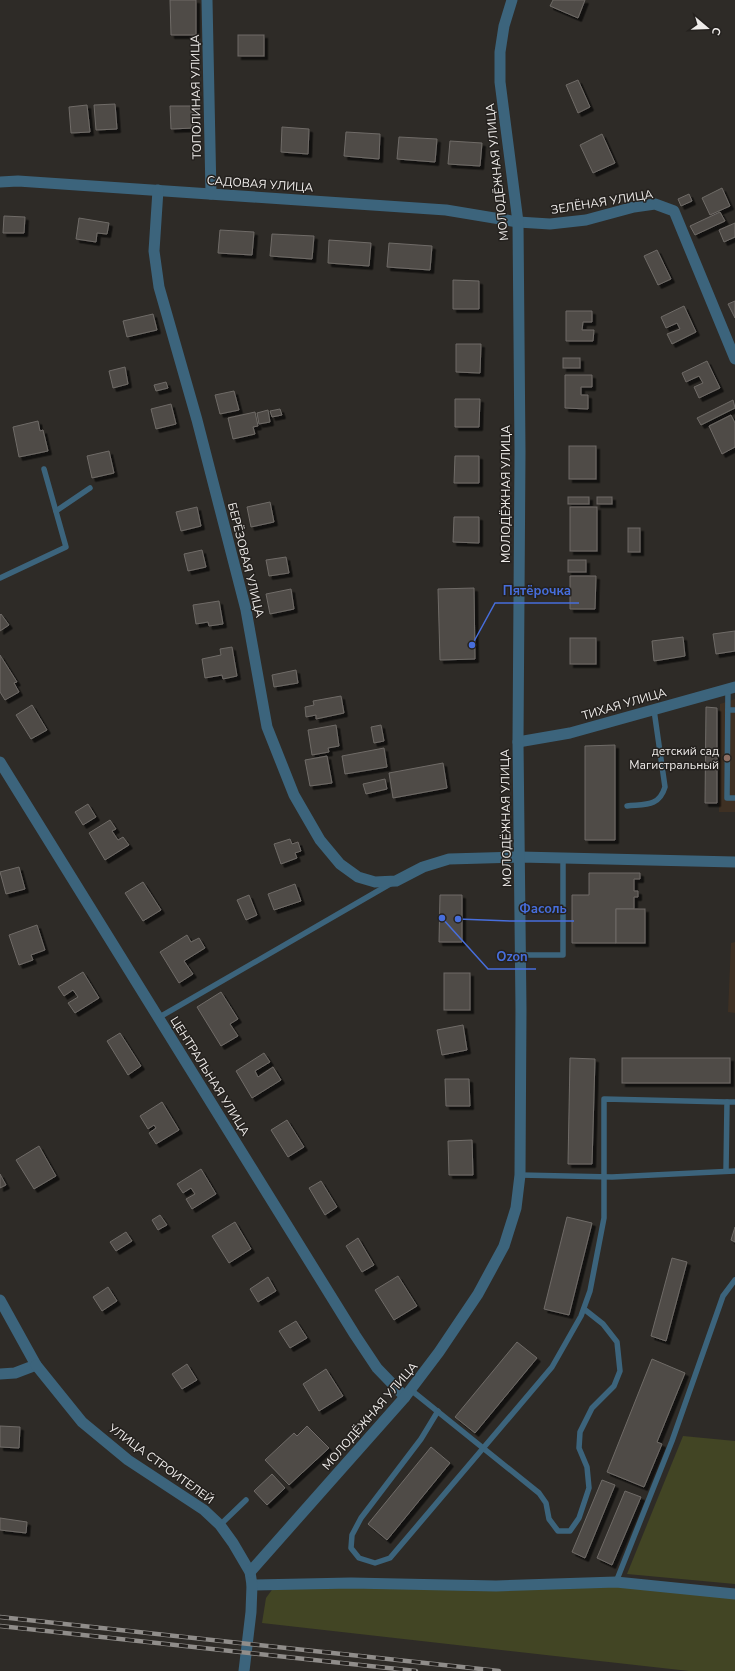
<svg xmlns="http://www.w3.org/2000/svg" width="735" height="1671" font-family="'Nunito Sans',sans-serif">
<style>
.education{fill:#3e3023}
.green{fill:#424524}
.building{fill:#4f4b47;stroke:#6f6b67;filter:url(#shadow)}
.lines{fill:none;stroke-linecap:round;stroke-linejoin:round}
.service{stroke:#3c647c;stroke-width:5.5}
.minor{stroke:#3c647c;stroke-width:11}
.tertiary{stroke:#3c647c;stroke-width:11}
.rail-casing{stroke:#908d8a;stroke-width:4.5}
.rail{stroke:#24211e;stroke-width:3;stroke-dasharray:9;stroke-linecap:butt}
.education-dot{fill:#8d6e63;stroke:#24211e;stroke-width:1.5}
.labels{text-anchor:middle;stroke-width:3;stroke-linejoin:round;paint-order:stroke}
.street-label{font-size:12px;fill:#efecea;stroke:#24211e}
.poi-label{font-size:12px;fill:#efecea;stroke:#24211e;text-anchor:end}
.leader{fill:none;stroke:#476edc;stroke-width:1.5}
.callout-dot{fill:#476edc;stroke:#24211e;stroke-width:1.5}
.callout-label{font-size:13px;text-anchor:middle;font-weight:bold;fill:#476edc;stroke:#24211e;stroke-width:3;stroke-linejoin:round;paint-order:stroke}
</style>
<defs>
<filter id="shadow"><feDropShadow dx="3.5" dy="3.5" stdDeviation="0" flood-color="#0009"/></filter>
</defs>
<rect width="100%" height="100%" fill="#2e2b27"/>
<g class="education">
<polygon points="735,699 735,812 719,812 720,704"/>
<polygon points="735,942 735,1013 728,1012 731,943"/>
</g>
<g class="green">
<polygon points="683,1436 735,1441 735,1584 627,1574"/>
<polygon points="616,1582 735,1594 735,1671 689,1671 262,1623 266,1598 274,1587"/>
</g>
<g class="building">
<polygon points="170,0 196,0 196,35 171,35"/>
<polygon points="553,0 585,0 578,18 550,6"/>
<rect x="238" y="35" width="26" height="21"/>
<polygon points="578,80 590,107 578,113 566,85"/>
<polygon points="115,104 117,129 96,130 94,105"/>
<polygon points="87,105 90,132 71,133 69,107"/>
<polygon points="170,106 193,106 194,128 171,129"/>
<polygon points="282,127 309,129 308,154 281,152"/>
<polygon points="346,132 380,134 379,159 344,156"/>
<polygon points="602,134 615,163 593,173 580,145"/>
<polygon points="399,137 437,139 435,162 397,159"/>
<polygon points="450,141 482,143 480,166 448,164"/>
<polygon points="722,188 730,206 710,215 702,198"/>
<polygon points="689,194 692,201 681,206 678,199"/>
<polygon points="720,212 725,221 695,235 690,226"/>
<polygon points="4,216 25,217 24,233 3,233"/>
<polygon points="79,218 109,223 107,234 97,233 96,242 76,239"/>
<polygon points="735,223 735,237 724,242 719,230"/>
<polygon points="220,230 254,232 252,255 218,253"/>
<polygon points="272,234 314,236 312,259 270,256"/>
<polygon points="329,240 371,243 369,266 328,263"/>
<polygon points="389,243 432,246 430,270 387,267"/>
<polygon points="657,250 671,279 658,285 644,256"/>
<polygon points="453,280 479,281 479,309 453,309"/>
<polygon points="735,301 735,318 728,304"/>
<polygon points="684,306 696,332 672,344 667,334 680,329 677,323 666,328 661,317"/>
<polygon points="566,311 592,311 592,322 583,322 582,330 594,330 593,341 566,341"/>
<polygon points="153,314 157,330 127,337 123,321"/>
<polygon points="456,344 481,344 480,373 456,372"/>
<rect x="563" y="358" width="17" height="10"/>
<polygon points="707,361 720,388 699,398 694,387 703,383 699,376 686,382 682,373"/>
<polygon points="125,367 128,384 113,388 109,371"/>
<polygon points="565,375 592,375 592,387 581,387 581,395 588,395 588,409 565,408"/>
<polygon points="166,382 168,388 156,391 154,385"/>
<polygon points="234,391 239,410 220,414 215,395"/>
<polygon points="455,399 480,399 479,427 455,427"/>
<polygon points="733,400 735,408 701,425 697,418"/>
<polygon points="171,404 176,424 156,429 151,409"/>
<polygon points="280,409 282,415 272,417 270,411"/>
<polygon points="268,410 270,422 259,424 257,413"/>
<polygon points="255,412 258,426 253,427 255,434 233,439 228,418"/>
<polygon points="731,415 735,423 735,447 722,454 709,426"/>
<polygon points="38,421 40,431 43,430 48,451 19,457 13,427"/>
<rect x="569" y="446" width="27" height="33"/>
<polygon points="109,451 114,473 92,478 87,456"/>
<polygon points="455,456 479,456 479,483 454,483"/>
<rect x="568" y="497" width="21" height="7"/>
<rect x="597" y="497" width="15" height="7"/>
<polygon points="270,502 274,522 251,527 247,507"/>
<polygon points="197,507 201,526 181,531 176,512"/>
<rect x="570" y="507" width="27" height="44"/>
<polygon points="454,517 479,517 479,543 453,542"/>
<rect x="628" y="528" width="12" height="24"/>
<polygon points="202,550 206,567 188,571 184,554"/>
<polygon points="286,557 289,573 269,576 266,560"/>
<rect x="568" y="560" width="18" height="12"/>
<polygon points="570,576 596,576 595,609 570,609"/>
<polygon points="474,588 475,659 440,660 438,589"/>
<polygon points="291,589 294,609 270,614 266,594"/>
<polygon points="219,601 223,624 209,626 208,622 196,624 193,605"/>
<polygon points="1,614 9,625 0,631 0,615"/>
<polygon points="735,631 735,651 716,654 713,634"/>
<polygon points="683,637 685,656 654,661 652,641"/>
<rect x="570" y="638" width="26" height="26"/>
<polygon points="232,647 237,676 223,679 222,675 205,678 202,659 221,655 220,649"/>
<polygon points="0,655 17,682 14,683 19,692 5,700 0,692"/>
<polygon points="296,670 298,683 274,687 272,675"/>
<polygon points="341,696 344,713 316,719 316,715 306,717 305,707 314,705 313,701"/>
<polygon points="32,705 47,730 31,739 16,715"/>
<polygon points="706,707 717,708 717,803 705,803"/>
<polygon points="336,725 339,746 328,748 329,752 312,755 308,730"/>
<polygon points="381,725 384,741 374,743 371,727"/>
<polygon points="615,745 615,840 585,840 585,746"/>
<polygon points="384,748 387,767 345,774 342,756"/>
<polygon points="327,756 332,783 310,786 305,760"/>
<polygon points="443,763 447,788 393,798 389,773"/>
<polygon points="385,779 387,789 366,794 363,784"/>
<polygon points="88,804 96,817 83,825 75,812"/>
<polygon points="110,820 116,829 112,831 118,840 123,837 129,845 105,860 89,833"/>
<polygon points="290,839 292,844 298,842 301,851 295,853 297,858 281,864 274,844"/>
<polygon points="19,867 25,889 6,894 0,872"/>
<polygon points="589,873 640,873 640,879 634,879 634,891 638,891 638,897 634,897 634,909 616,909 616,943 572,943 572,895 589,895"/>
<polygon points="143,882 161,910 143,921 125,893"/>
<polygon points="295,884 301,901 274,910 268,894"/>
<polygon points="249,895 257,915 246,920 237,900"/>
<polygon points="440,895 462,895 462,942 439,942"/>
<rect x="616" y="909" width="29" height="34"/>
<polygon points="37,925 45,950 31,955 33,960 19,965 9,935"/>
<polygon points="187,935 191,942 199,938 205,948 184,961 193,974 179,983 160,952"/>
<polygon points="83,972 99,998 75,1013 68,1003 78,997 73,990 64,996 58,987"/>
<rect x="444" y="973" width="26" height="37"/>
<polygon points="221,992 238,1019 230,1024 238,1036 221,1046 197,1007"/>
<polygon points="463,1025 467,1050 442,1055 437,1030"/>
<polygon points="120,1033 141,1066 128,1075 107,1041"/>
<polygon points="264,1053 270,1062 255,1071 258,1077 273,1067 281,1080 252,1098 236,1071"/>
<polygon points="570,1058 595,1059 592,1164 568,1164"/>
<rect x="622" y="1058" width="108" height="25"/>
<polygon points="445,1079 469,1079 470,1106 446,1106"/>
<polygon points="162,1102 179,1130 156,1144 149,1133 156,1128 154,1125 148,1129 140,1116"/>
<polygon points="287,1120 304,1147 288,1157 271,1130"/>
<polygon points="472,1140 473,1175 449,1175 448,1141"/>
<polygon points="39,1146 56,1176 34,1189 16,1160"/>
<polygon points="201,1169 216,1194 192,1209 186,1199 195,1194 191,1188 183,1193 177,1184"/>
<polygon points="0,1174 6,1185 0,1188"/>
<polygon points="321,1181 337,1207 325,1215 309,1188"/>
<polygon points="160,1215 167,1225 158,1230 152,1220"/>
<polygon points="567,1217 592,1223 569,1315 544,1309"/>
<polygon points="235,1222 251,1249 229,1263 212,1236"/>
<polygon points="735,1227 735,1242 731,1240"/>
<polygon points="126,1232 132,1241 116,1251 110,1242"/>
<polygon points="358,1238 374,1265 362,1272 346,1246"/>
<polygon points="672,1258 687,1262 666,1341 651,1336"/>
<polygon points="398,1276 417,1306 394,1320 375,1290"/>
<polygon points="268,1277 276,1291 258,1302 250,1289"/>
<polygon points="108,1287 117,1301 102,1311 93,1297"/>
<polygon points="296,1321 307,1338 290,1348 279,1331"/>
<polygon points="517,1342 537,1358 475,1433 455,1417"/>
<polygon points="652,1359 685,1373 657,1442 662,1444 644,1487 607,1472"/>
<polygon points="187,1364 197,1380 182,1389 172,1374"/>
<polygon points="326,1369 343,1396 319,1411 303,1384"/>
<polygon points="0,1426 20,1427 19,1448 0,1447"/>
<polygon points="307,1426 329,1448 289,1485 265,1460 294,1433 297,1436"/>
<polygon points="431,1447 450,1463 387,1540 368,1524"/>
<polygon points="272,1474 285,1488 267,1505 254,1491"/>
<polygon points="602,1480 615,1485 585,1558 572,1552"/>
<polygon points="625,1491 641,1497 612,1565 597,1558"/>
<polygon points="0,1518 27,1522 26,1533 0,1530"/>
</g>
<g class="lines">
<g class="service">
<polyline points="56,511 90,488"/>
<polyline points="0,578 66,547 44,469"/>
<polyline points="728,689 727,798 735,798"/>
<polyline points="728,710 735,710"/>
<path d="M627 806C645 804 659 807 665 787L654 710"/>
<polyline points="520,955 563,955 563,858"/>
<polyline points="158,1018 390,884"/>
<polyline points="727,1102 735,1102"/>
<polyline points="520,1175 612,1177 735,1171"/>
<polyline points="411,1390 539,1493 546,1503 549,1519 558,1531 570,1531 579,1518 589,1488 587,1467 579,1448 580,1432 592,1408 614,1386 620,1371 617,1342 603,1324 584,1309"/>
<polyline points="438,1411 421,1439 361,1518 352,1535 351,1548 359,1558 375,1563 390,1558 552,1367 581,1316 590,1291 604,1218 604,1099 727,1102 726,1171"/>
<polyline points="220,1525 246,1500"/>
<polyline points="616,1582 672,1441 723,1296 735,1280"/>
</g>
<g class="minor">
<polyline points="207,0 211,194"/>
<polyline points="0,182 18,181 446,210 518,222 550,224 586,220 634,207 655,204 674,211 735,359"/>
<polyline points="158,190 154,251 159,287 197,420 246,610 267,727 294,795 320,840 340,864 358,877 375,882 396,881 423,867 449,859 520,857 735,862"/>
<polyline points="518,742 570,733 735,687"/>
<polyline points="0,762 355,1335 377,1368 405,1397"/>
<polyline points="0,1300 36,1365 15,1373 0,1374"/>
<polyline points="252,1585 351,1583 496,1586 616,1582 735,1594"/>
</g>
<g class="tertiary">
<polyline points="36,1365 82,1422 128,1460 204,1510 220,1525 233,1543 250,1572 252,1585 251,1612 244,1671"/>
<polyline points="250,1572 405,1397 439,1352 478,1294 504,1246 516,1208 520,1175 521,1009 518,742 520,452 518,222 500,82 500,52 504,26 512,0"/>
</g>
<g class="rail-casing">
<g id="rail">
<polyline points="0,1617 499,1671"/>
<polyline points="0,1626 416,1671"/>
</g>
</g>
<use href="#rail" class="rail"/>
</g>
<circle class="education-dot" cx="727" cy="758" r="4"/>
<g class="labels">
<g class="street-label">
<text transform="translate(196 97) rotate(-91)" y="4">ТОПОЛИНАЯ УЛИЦА</text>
<text transform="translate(497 172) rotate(-96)" y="4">МОЛОДЁЖНАЯ УЛИЦА</text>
<text transform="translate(260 184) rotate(4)" y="4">САДОВАЯ УЛИЦА</text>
<text transform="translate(602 202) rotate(-9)" y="4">ЗЕЛЁНАЯ УЛИЦА</text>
<text transform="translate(506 494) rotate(-90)" y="4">МОЛОДЁЖНАЯ УЛИЦА</text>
<text transform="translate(246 560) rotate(76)" y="4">БЕРЁЗОВАЯ УЛИЦА</text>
<text transform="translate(624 704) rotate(-16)" y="4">ТИХАЯ УЛИЦА</text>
<text transform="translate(506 818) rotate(-91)" y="4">МОЛОДЁЖНАЯ УЛИЦА</text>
<text transform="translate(210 1076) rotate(58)" y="4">ЦЕНТРАЛЬНАЯ УЛИЦА</text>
<text transform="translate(370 1416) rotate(-49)" y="4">МОЛОДЁЖНАЯ УЛИЦА</text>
<text transform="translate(161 1464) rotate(36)" y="4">УЛИЦА СТРОИТЕЛЕЙ</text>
</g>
<g class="poi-label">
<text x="719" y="755">детский сад<tspan x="719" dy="14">Магистральный</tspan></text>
</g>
</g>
<path class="leader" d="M472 645L495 603H579M458 919L511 921H574M442 918L488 969H536"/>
<g class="callout-dot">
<circle cx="472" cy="645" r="4"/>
<circle cx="458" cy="919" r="4"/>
<circle cx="442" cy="918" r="4"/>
</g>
<g class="callout-label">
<text x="537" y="595">Пятёрочка</text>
<text x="543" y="913">Фасоль</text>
<text x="512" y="961">Ozon</text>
</g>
<g transform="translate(707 28) rotate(109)" stroke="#24211e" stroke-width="3" paint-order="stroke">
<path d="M0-3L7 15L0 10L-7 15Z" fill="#efecea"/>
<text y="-6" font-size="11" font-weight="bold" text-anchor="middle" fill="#efecea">С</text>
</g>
</svg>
